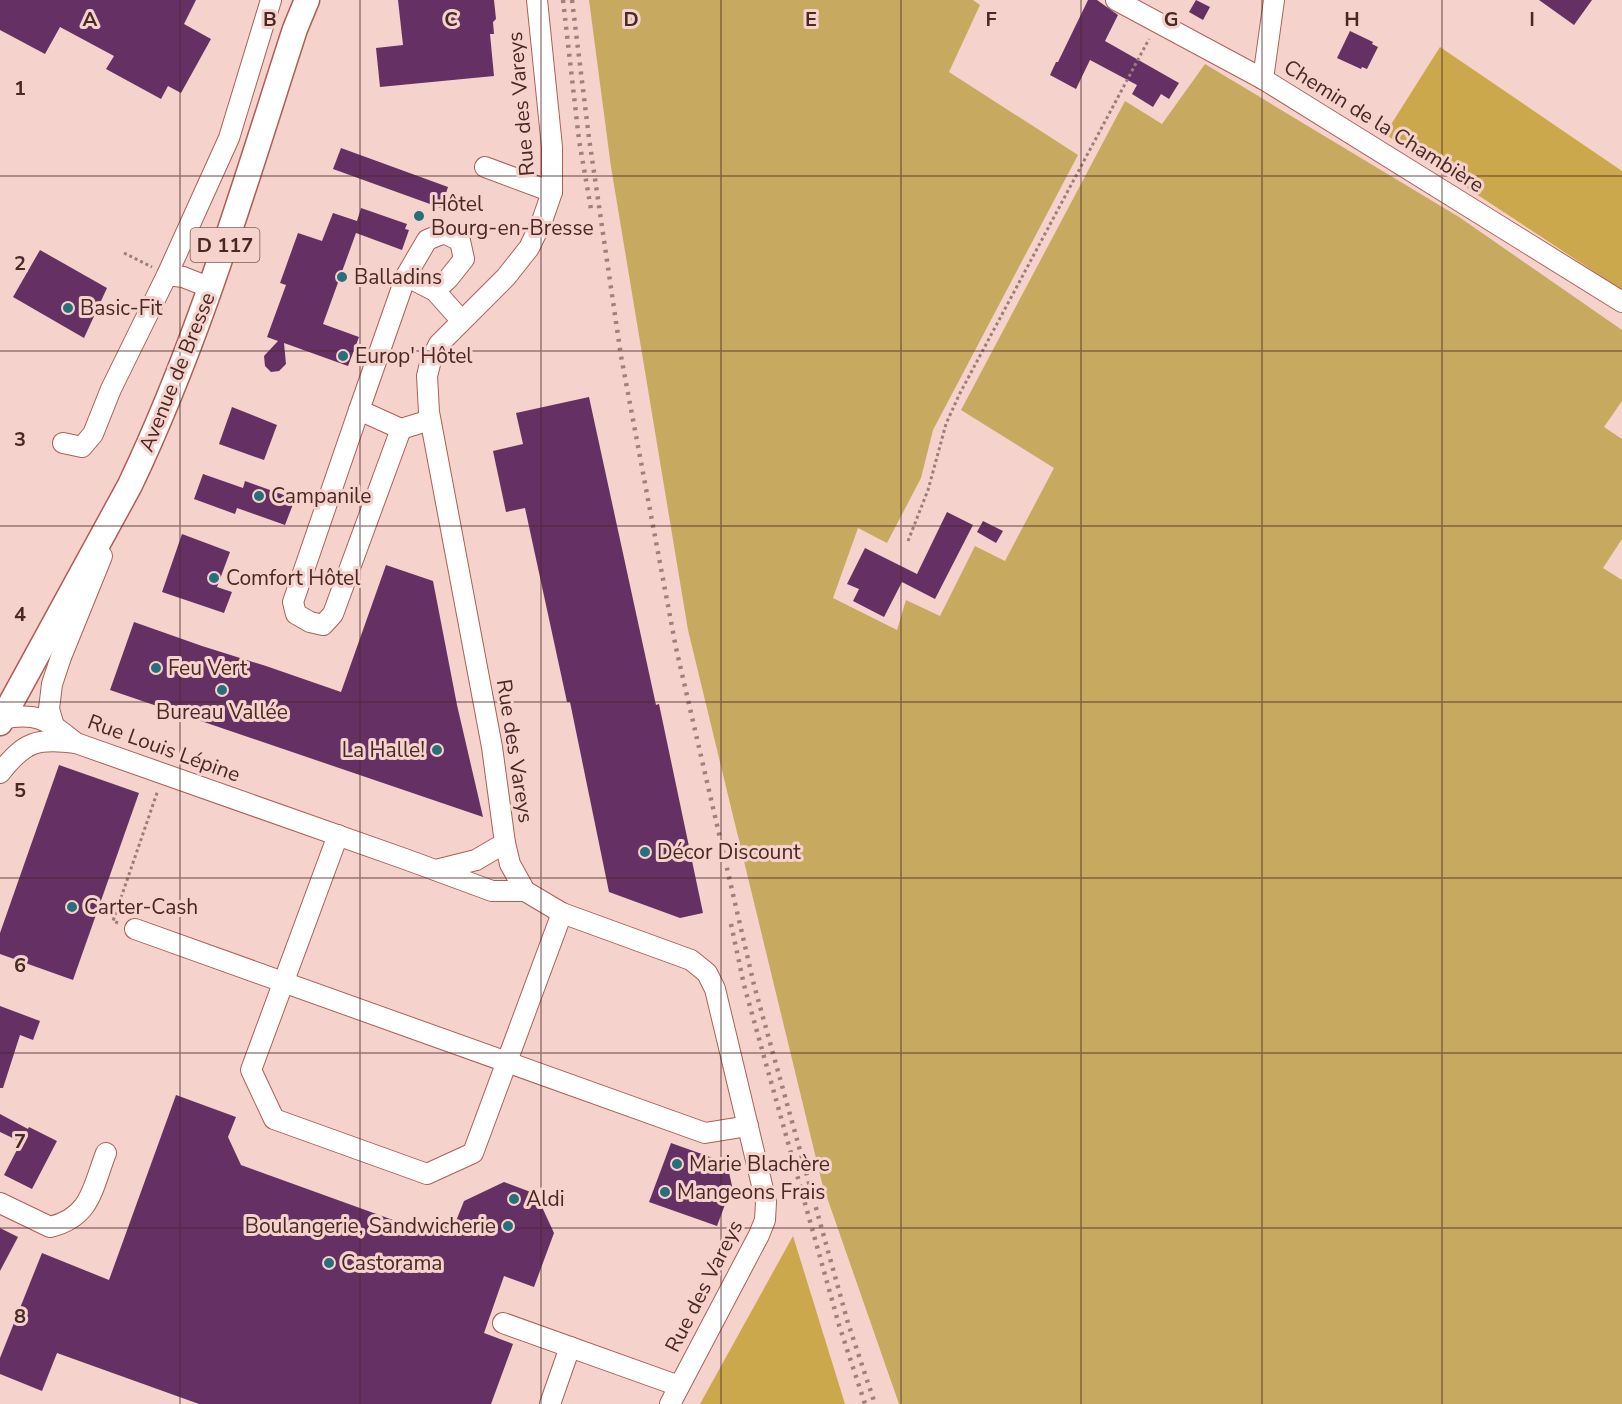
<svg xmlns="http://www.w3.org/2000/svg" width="1622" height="1404" font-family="'Nunito Sans',sans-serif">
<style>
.green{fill:#c7aa60}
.forest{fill:#cca84c}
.building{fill:#653164}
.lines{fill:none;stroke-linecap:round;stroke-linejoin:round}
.minor-casing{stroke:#ad5f55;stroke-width:22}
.major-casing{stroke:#ad5f55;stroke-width:27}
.path{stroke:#9f7c77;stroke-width:3;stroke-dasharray:3 3;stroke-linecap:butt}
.minor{stroke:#fff;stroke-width:20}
.major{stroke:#fff;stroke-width:24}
.rail{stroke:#a17f7a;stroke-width:4.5;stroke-dasharray:3 6;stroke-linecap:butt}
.grid{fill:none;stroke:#4a2824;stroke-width:1.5;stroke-opacity:0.55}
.poi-dot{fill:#27707a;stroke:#f5d2cc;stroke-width:2}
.labels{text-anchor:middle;stroke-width:6;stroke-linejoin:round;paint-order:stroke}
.shield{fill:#f5d2cc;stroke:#7d5b56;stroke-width:1.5}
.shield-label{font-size:20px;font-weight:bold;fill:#4a2824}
.street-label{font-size:21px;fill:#4a2824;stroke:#f5d2cc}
.poi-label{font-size:21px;fill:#4a2824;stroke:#f5d2cc;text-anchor:start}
.grid-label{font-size:20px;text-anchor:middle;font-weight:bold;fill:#4a2824;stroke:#f5d2cc;stroke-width:6;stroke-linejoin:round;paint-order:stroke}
</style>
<rect width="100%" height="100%" fill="#f5d2cc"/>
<polygon class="green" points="589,0 973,0 980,5 949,72 1078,155 933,430 921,478 887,543 858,528 833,598 897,630 906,600 940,616 975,546 1005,561 1054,468 961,410 1125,101 1162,124 1205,64 1459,217 1622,330 1622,401 1604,427 1622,439 1622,539 1603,568 1622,580 1622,1404 899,1404 822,1183 688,630 611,167"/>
<g class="forest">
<polygon points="1440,47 1622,171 1622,290 1385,134"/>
<polygon points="793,1236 845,1404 700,1404"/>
</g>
<g class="building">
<polygon points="0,0 196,0 184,24 211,39 181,93 168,86 161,99 106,69 114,56 60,27 45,54 0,30"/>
<polygon points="398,0 494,0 496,19 493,22 494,34 490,34 494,76 380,87 376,48 403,45"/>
<polygon points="1088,0 1097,0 1118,15 1105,41 1179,83 1169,99 1161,94 1153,107 1132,94 1137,85 1090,60 1076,89 1050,75 1056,62 1058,62"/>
<polygon points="1196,0 1210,7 1203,20 1189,12"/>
<polygon points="1539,0 1592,0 1574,25"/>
<polygon points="1350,31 1373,42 1372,44 1378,47 1367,69 1362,67 1361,69 1337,58"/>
<polygon points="341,148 448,187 441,208 333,169"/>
<polygon points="361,208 407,224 405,229 409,230 402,250 356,233 323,324 359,337 348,366 284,343 286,364 279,371 271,372 265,366 264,356 278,341 267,337 286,285 280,283 298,233 322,241 333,213 357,221"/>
<polygon points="40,250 107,288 84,338 13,297"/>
<polygon points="589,397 656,705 659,704 703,913 680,918 609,892 570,702 567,702 525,508 506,512 493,451 523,444 516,413"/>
<polygon points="232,407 277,425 264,460 219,444"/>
<polygon points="203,474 243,488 245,481 295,499 285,525 237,508 235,514 194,499"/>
<polygon points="947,512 973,525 935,599 902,582 884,617 853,601 859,589 847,584 865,548 917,574"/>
<polygon points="983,521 1003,531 996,543 977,532"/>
<polygon points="182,534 230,552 217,587 232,592 224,613 162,592"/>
<polygon points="386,565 433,581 457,705 483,817 110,690 134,622 202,646 266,666 341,692"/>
<polygon points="59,765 139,793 73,980 0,954 0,933"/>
<polygon points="0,1006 40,1021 33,1040 20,1035 3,1088 0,1088"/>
<polygon points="176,1095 236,1117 228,1137 241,1165 429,1233 456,1221 464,1201 504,1182 536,1194 554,1233 534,1287 504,1276 484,1333 513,1344 491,1404 199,1404 57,1353 42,1391 0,1374 0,1358 42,1253 109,1280"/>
<polygon points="0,1114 28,1129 29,1127 57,1141 32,1189 4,1175 21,1142 0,1132"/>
<polygon points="671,1143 727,1163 732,1186 717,1226 649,1202"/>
<polygon points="0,1228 18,1237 0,1271"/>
</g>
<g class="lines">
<g class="minor-casing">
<g id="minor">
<polyline points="537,0 552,147 552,192 542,221 529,248 506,277 439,344 431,360 427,376 429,412 492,747 505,843 510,864 525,891 562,913 691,960 707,973 715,989 766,1202 765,1220 759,1235 670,1404"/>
<polyline points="1116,0 1263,79 1622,302"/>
<polyline points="1263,79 1274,0"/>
<polyline points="485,167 552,192"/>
<polyline points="167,275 229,138 271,0"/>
<polyline points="406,276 427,240 444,233 460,241 464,259 448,279 435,291"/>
<polyline points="359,410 293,602 296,614 310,622 323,625 333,614 401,429"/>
<polyline points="430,420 401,429 359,410 406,276 435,291 461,320"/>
<polyline points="63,443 82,447 93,434 111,389 167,275 183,277 211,288"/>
<path d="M2 719C38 711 48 721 76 743L405 859 492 891H525"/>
<polyline points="54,726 49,709 52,684 61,657 102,556"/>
<path d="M0 773C25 741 37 738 76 743"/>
<polyline points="338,835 251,1070 274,1119 427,1174 473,1153 562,913"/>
<polyline points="436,870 476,860 505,843"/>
<polyline points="135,929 705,1133 748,1126"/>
<path d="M0 1203 50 1227C91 1217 92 1189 106 1153"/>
<polyline points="503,1323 679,1386"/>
<polyline points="550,1404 570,1347"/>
</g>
</g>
<g class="major-casing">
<path id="major" d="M0 723 130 485C200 338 245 183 295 29L307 0"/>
</g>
<g class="path">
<polyline points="124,253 152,267"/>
<polyline points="908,541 928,490 946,424 959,395 1149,39"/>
<polyline points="118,923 113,921 158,790"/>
</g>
<use href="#minor" class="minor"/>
<use href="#major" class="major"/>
<g class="rail">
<polyline points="563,0 579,140 591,209"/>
<polyline points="572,0 589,138 621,356 676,648 754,985 848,1323 875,1404"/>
<polyline points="731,924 744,985 839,1325 865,1404"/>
</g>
</g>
<path class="grid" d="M180 0V1404M360 0V1404M541 0V1404M721 0V1404M901 0V1404M1081 0V1404M1262 0V1404M1442 0V1404M0 176H1622M0 351H1622M0 526H1622M0 702H1622M0 878H1622M0 1053H1622M0 1228H1622"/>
<g class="poi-dot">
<circle cx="419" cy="216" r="6"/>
<circle cx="342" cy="277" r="6"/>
<circle cx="68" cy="308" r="6"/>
<circle cx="343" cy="356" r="6"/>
<circle cx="259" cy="496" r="6"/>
<circle cx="214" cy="578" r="6"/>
<circle cx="156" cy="668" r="6"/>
<circle cx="222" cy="690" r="6"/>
<circle cx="437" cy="750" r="6"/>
<circle cx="645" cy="852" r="6"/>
<circle cx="72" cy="907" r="6"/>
<circle cx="677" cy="1164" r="6"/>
<circle cx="665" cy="1192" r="6"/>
<circle cx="514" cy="1199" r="6"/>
<circle cx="508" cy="1226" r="6"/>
<circle cx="329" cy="1263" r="6"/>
</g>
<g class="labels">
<rect class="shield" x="190.5" y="228" width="69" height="34" rx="4.5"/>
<g class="shield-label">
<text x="225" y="252">D 117</text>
</g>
<g class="street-label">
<text transform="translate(521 104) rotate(-95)" y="7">Rue des Vareys</text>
<text transform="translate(1384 126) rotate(32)" y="7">Chemin de la Chambière</text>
<text transform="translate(177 372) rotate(-68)" y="7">Avenue de Bresse</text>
<text transform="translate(164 748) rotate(20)" y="7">Rue Louis Lépine</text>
<text transform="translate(515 751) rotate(81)" y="7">Rue des Vareys</text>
<text transform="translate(704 1286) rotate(-63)" y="7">Rue des Vareys</text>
</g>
<g class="poi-label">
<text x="431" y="211">Hôtel<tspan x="431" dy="24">Bourg-en-Bresse</tspan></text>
<text x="354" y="284">Balladins</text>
<text x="80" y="315">Basic-Fit</text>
<text x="355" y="363">Europ' Hôtel</text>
<text x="271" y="503">Campanile</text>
<text x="226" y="585">Comfort Hôtel</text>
<text x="168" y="675">Feu Vert</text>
<text x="222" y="719" text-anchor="middle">Bureau Vallée</text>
<text x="425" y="757" text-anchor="end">La Halle!</text>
<text x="657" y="859">Décor Discount</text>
<text x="84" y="914">Carter-Cash</text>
<text x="689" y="1171">Marie Blachère</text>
<text x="677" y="1199">Mangeons Frais</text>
<text x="526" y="1206">Aldi</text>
<text x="496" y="1233" text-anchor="end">Boulangerie, Sandwicherie</text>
<text x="341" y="1270">Castorama</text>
</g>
</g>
<g class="grid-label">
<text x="90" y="26">A</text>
<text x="270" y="26">B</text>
<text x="451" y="26">C</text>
<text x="631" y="26">D</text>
<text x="811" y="26">E</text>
<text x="991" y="26">F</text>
<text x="1171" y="26">G</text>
<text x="1352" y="26">H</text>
<text x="1532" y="26">I</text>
<text x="20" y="95">1</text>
<text x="20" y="270">2</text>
<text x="20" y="446">3</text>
<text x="20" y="621">4</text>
<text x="20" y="797">5</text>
<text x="20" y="972">6</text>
<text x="20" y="1148">7</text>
<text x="20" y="1323">8</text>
</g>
</svg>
